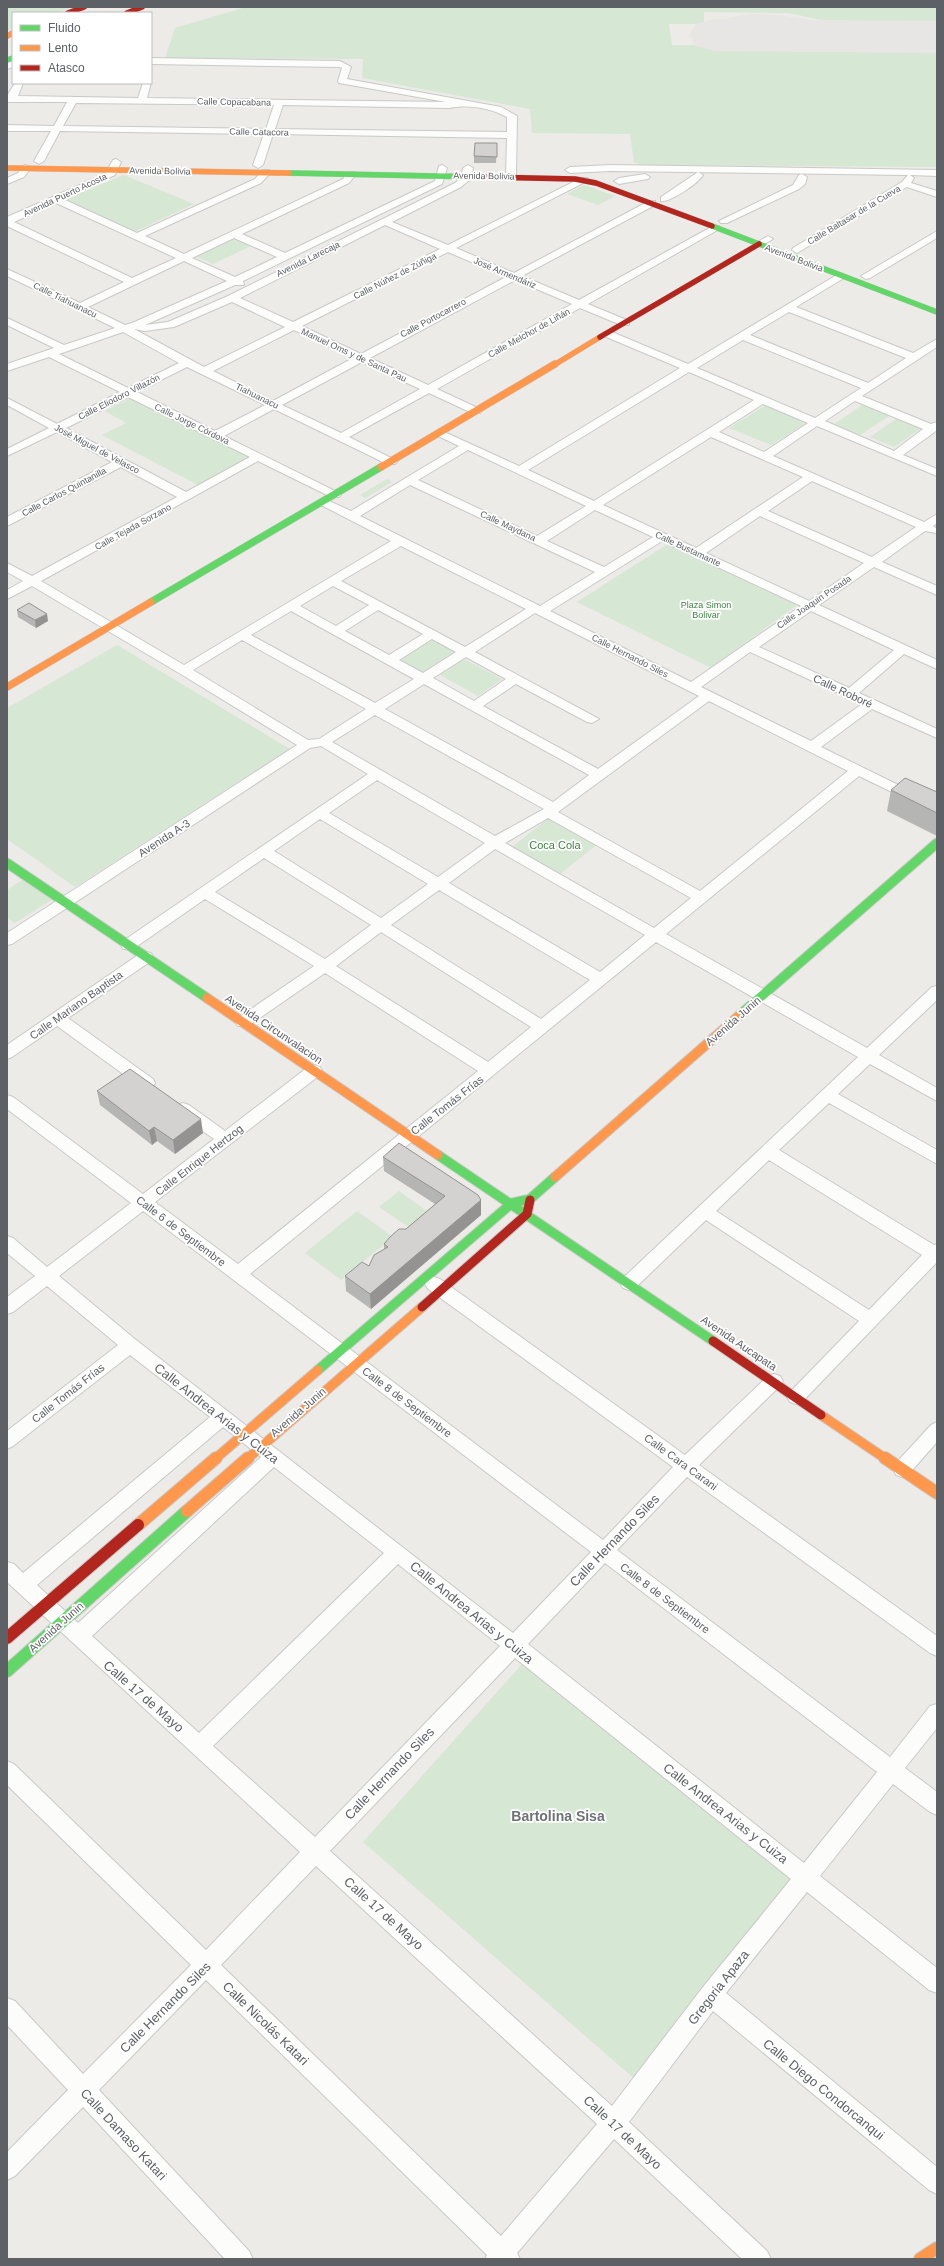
<svg xmlns="http://www.w3.org/2000/svg" width="944" height="2266" font-family="Helvetica,sans-serif">
<style>
.green{fill:#d6e7d4}
.lines{fill:none;stroke-linecap:round;stroke-linejoin:round}
.taxiway{fill:#e8e6e4;fill-rule:evenodd}
.runway{fill:#e8e6e4;fill-rule:evenodd}
.street-casing{stroke:#c9c9c9;stroke-width:2}
.fast-far3-casing{stroke:#c9c9c9;stroke-width:6}
.fast-far2-casing{stroke:#c9c9c9;stroke-width:8}
.fast-far1-casing{stroke:#c9c9c9;stroke-width:11}
.fast-casing{stroke:#c9c9c9;stroke-width:14}
.slow-far3-casing{stroke:#c9c9c9;stroke-width:6}
.slow-far2-casing{stroke:#c9c9c9;stroke-width:8}
.slow-far1-casing{stroke:#c9c9c9;stroke-width:11}
.slow-casing{stroke:#c9c9c9;stroke-width:14}
.jam-far2-casing{stroke:#c9c9c9;stroke-width:6}
.jam-far1-casing{stroke:#c9c9c9;stroke-width:11}
.jam-casing{stroke:#c9c9c9;stroke-width:14}
.street{fill:#fcfcfb;fill-rule:evenodd}
.fast-far3{stroke:#63d668;stroke-width:5.5}
.fast-far2{stroke:#63d668;stroke-width:7}
.fast-far1{stroke:#63d668;stroke-width:9}
.fast{stroke:#63d668;stroke-width:12}
.slow-far3{stroke:#ff974d;stroke-width:5.5}
.slow-far2{stroke:#ff974d;stroke-width:7}
.slow-far1{stroke:#ff974d;stroke-width:9}
.slow{stroke:#ff974d;stroke-width:12}
.jam-far2{stroke:#b3261e;stroke-width:5.5}
.jam-far1{stroke:#b3261e;stroke-width:9}
.jam{stroke:#b3261e;stroke-width:12}
.wall{fill:#b5b5b3}
.shaded-wall{fill:#949392}
.building{fill:#d3d2d0;stroke:#949392}
.labels{text-anchor:middle;stroke-width:3.5;stroke-linejoin:round;paint-order:stroke}
.far-street-label{font-size:9px;fill:#5d6064;stroke:#fff}
.far-park-label{font-size:9px;fill:#3e8243;stroke:#fff}
.street-label{font-size:11px;fill:#5d6064;stroke:#fff}
.park-label{font-size:11px;fill:#3e8243;stroke:#fff}
.near-street-label{font-size:13px;fill:#5d6064;stroke:#fff}
.near-neighbourhood-label{font-size:14px;font-weight:bold;fill:#6e7276;stroke:#fff}
</style>
<rect width="100%" height="100%" fill="#ecebe7"/>
<g class="green">
<polygon points="7,7 72,7 56,13 13,13 13,29 7,31"/>
<polygon points="246,7 937,7 937,24 832,22 788,13 704,12 704,24 669,24 672,45 706,45 707,49 937,52 937,167 641,165 634,162 630,134 532,133 530,109 362,78 363,59 165,58 175,28"/>
<polygon points="124,175 194,204 134,232 65,199"/>
<polygon points="584,185 615,196 598,205 567,194"/>
<polygon points="233,238 251,246 213,264 195,256"/>
<polygon points="139,394 258,454 200,486 102,435 126,423 105,411"/>
<polygon points="769,403 811,420 771,445 729,428"/>
<polygon points="864,404 891,415 860,435 834,424"/>
<polygon points="896,419 920,429 894,447 870,437"/>
<polygon points="387,479 392,482 365,498 360,495"/>
<polygon points="674,540 801,602 711,668 577,602"/>
<polygon points="432,636 462,652 424,676 394,660"/>
<polygon points="117,645 290,749 75,887 7,839 7,708"/>
<polygon points="464,659 502,679 478,696 440,675"/>
<polygon points="550,817 599,843 560,874 512,847"/>
<polygon points="25,878 56,897 15,923 7,918 7,890"/>
<polygon points="399,1191 428,1212 409,1227 379,1207"/>
<polygon points="357,1211 393,1237 341,1280 305,1253"/>
<polygon points="531,1654 814,1874 638,2082 363,1842"/>
</g>
<g class="lines">
<path class="taxiway" d="M748 14C787 14 827 22 864 32L868 36 864 40 857 42C836 38 753 17 738 30L742 35 738 39C727 42 722 39 715 30L726 19Z"/>
<polygon class="runway" points="715,19 937,21 937,53 715,51 696,46 689,35 696,24"/>
<g class="street-casing">
<g id="street">
<path d="M151 58 340 61 351 67 347 79 501 107 517 116 516 176 511 179 506 176 507 138 273 134 263 165 258 168 253 165 264 134 60 131 44 161 39 164 34 161 51 131H7V125L54 126 67 102H7V96L15 83H23L18 96 138 98 143 83 151 82 147 98 446 102 339 83 338 81 342 68 339 67 151 64ZM76 103 274 105 266 129 63 126ZM283 105 449 108C469 104 490 108 507 117V132L275 129Z"/>
<polygon points="13,61 13,67 7,69 7,63"/>
<path d="M116 159 121 162 115 175 63 199 137 233 255 179 263 170H269L271 172 261 183 145 236 184 254 343 179 348 172H354L356 174 349 183 242 234 285 253 435 181 439 166 442 165 447 168 442 184 243 281 244 285H235L145 325 168 322 228 296 455 183 461 178 463 168 468 165 473 168 471 179 461 187 392 222 448 245 581 178H587L589 180 456 248 514 273 649 201H655V205L522 276 579 300 713 226H719L721 228 588 304 629 321V325H621L580 308 437 389 480 409 482 411 480 413H472L429 393 349 437 395 460 397 462 395 464H387L274 409 224 436 339 493 341 495 339 497H331L258 461 41 581 184 665 391 541 319 504 317 502 319 500H327L351 511 459 446 436 435 434 433 440 430 519 466 680 368 604 336V332H612L688 364 840 273 845 276 844 278 796 307 913 353 937 339V347L862 396 931 424 937 422 936 431 903 455 937 469V476L817 426 773 456 924 522 937 514V523L933 526 937 529 936 533 925 531 882 562 937 586V595L874 567 819 605 937 660V669L904 654 859 693 937 729V738L872 709 821 747 937 804V814L859 776 666 934 867 1048 932 987 937 986V1000L879 1055 937 1088V1101L870 1064 838 1094 937 1150V1164L829 1103 779 1150 934 1245 937 1244V1262L802 1402 796 1404 790 1402 787 1397 790 1392 859 1321 706 1220 635 1288 629 1290 623 1288 620 1283 623 1278 858 1057 656 942 250 1274 603 1540 673 1467 428 1289 425 1284 428 1279 434 1277 440 1279 685 1455 768 1376 774 1374 780 1376 783 1381 780 1386 699 1465 937 1636V1656L930 1653 687 1477 617 1550 890 1757 930 1706 937 1704V1728L905 1768 937 1792V1815L930 1812 893 1784 820 1876 937 1968V1993L929 1990 807 1892 726 1993 937 2167V2194L929 2190 713 2011 629 2122 767 2251 771 2259H742L614 2139 517 2253 520 2259H485L487 2255 206 1980 99 2090 249 2251 253 2259H225L83 2107 15 2176 7 2180V2152L68 2090 7 2025V1998L15 2001 83 2074 191 1965 7 1785V1761L14 1764 206 1950 300 1852 7 1582V1562L14 1564 23 1573 210 1417 130 1355 13 1446 7 1449V1431L118 1345 47 1286 13 1312 7 1314V1297L35 1276 7 1253V1236L13 1238 47 1267 131 1203 7 1109V1095L13 1097 143 1194 214 1139 177 1113 175 1109 177 1105 183 1103 189 1105 225 1131 308 1067 314 1065 320 1067 322 1071 320 1075 155 1202 238 1264 478 1071 325 973 248 1026H238L235 1022 238 1018 314 966 205 899 133 949H123L121 945 123 941 368 774 321 746 310 748 12 944 7 945V933L297 745 179 673 32 586 7 599V590L23 581 7 572V563L32 576 177 497 121 467 7 526V517L112 462 57 432 7 456V449L49 428 7 405V398L57 424 120 392 49 357 7 371V364L54 348 7 325V318L64 345 115 328 7 276V269L80 303 124 282 7 226V217L105 174 113 160ZM56 203 176 258 132 278 14 222ZM385 225 440 249 293 322 240 298ZM234 238 277 257 235 277 192 258ZM448 252 506 277 361 354 302 326ZM184 261 227 281 132 323 125 325 88 307ZM515 280 572 304 428 385 370 358ZM232 302 285 327 204 367 134 329 145 331 174 327ZM789 312 906 358 868 383 750 335ZM294 330 353 358 273 401 213 371ZM123 332 179 363 128 388 59 354ZM743 340 861 388 815 418 697 368ZM362 362 420 389 341 433 282 405ZM187 367 265 405 215 431 137 392ZM689 372 754 400 594 501 528 470ZM128 397 250 457 186 492 66 428ZM855 401 923 429 894 451 825 421ZM763 404 808 423 764 452 719 432ZM711 437 803 477 696 548 603 505ZM468 450 586 506 537 536 418 480ZM812 481 916 527 872 557 768 511ZM410 485 595 572 540 606 360 516ZM595 510 653 537 604 567 547 541ZM760 516 864 563 809 601 706 553ZM662 541 801 606 691 682 550 611ZM401 546 526 609 465 647 341 581ZM333 586 369 605 336 626 300 606ZM378 610 423 634 389 655 345 631ZM291 611 414 679 375 703 251 635ZM811 611 894 650 849 688 759 647ZM535 613 699 696 598 769 483 706 516 684 587 722 592 723 599 719 475 652ZM432 639 456 652 423 673 399 660ZM242 640 366 709 319 739 308 740 193 670ZM750 652 862 704 811 741 701 687ZM466 657 506 679 474 701 433 678ZM424 684 589 775 553 802 385 709ZM709 701 848 771 700 891 558 812ZM375 715 544 809 495 836 332 742ZM377 780 485 843 438 877 329 813ZM548 818 691 898 654 928 505 843ZM320 819 428 884 381 918 274 851ZM495 849 645 935 600 972 449 883ZM264 858 371 925 325 959 215 892ZM439 890 590 980 541 1019 391 925ZM381 932 531 1027 488 1062 336 966ZM769 1160 922 1255 869 1310 716 1211ZM143 1211 591 1552 513 1633 136 1340 59 1276ZM223 1427 261 1457 78 1623 37 1585ZM274 1467 384 1553 199 1733 92 1636ZM605 1563 877 1772 804 1863 528 1644ZM398 1564 500 1646 315 1837 213 1746ZM515 1658 791 1879 703 1987 612 2106 330 1851ZM316 1866 597 2124 501 2236 221 1965Z"/>
<polygon points="26,165 31,168 24,177 7,184 7,178 18,173 23,166"/>
<polygon points="611,165 937,170 937,176 910,175 914,178 911,183 937,191 937,197 907,187 797,253 792,250 793,248 902,182 908,175 611,171 570,173 565,170 570,167"/>
<path d="M698 172 703 175C699 183 669 203 661 201V197Z"/>
<polygon points="645,174 650,177 648,179 619,184 614,181 619,178"/>
<polygon points="802,174 807,177 805,184 799,189 727,223 721,223 719,221 793,185 799,175"/>
<polygon points="937,231 937,238 870,278 866,279 861,276"/>
<polygon points="768,236 773,239 759,247 754,244"/>
<polygon points="146,952 151,953 153,957 151,961 68,1018 153,1079 155,1083 153,1087 147,1089 141,1087 57,1026 12,1057 7,1059 7,1045 141,953"/>
<polygon points="937,1422 937,1442 908,1475 902,1477 896,1475 893,1469 896,1463 931,1425"/>
</g>
</g>
<g class="fast-far3-casing">
<g id="fast-far3">
<polyline points="7,60 13,58"/>
<polyline points="289,173 481,177"/>
<polyline points="712,226 937,312"/>
</g>
</g>
<g class="fast-far2-casing">
<polyline id="fast-far2" points="151,602 381,467"/>
</g>
<g class="fast-far1-casing">
<g id="fast-far1">
<polyline points="7,863 207,998"/>
<polyline points="741,1014 937,843"/>
<polyline points="438,1155 713,1341"/>
<polyline points="318,1370 512,1203 530,1199 555,1177"/>
</g>
</g>
<g class="fast-casing">
<polyline id="fast" points="7,1671 187,1511"/>
</g>
<g class="slow-far3-casing">
<g id="slow-far3">
<polyline points="7,36 13,33"/>
<polyline points="7,168 289,173"/>
<polyline points="554,365 600,337"/>
</g>
</g>
<g class="slow-far2-casing">
<g id="slow-far2">
<polyline points="381,467 555,364"/>
<polyline points="7,687 151,602"/>
</g>
</g>
<g class="slow-far1-casing">
<g id="slow-far1">
<polyline points="207,998 438,1155"/>
<polyline points="555,1177 741,1014"/>
<polyline points="821,1415 886,1459"/>
<polyline points="215,1459 318,1370"/>
<polyline points="247,1459 422,1307"/>
</g>
</g>
<g class="slow-casing">
<g id="slow">
<polyline points="885,1458 937,1493"/>
<polyline points="187,1511 248,1458"/>
<polyline points="138,1525 216,1458"/>
<polyline points="920,2259 937,2248"/>
</g>
</g>
<g class="jam-far2-casing">
<g id="jam-far2">
<polyline points="68,13 84,7"/>
<polyline points="127,13 142,7"/>
<polyline points="481,177 575,179 596,183 712,226"/>
<polyline points="600,337 759,244"/>
</g>
</g>
<g class="jam-far1-casing">
<g id="jam-far1">
<polyline points="422,1307 527,1214 530,1200"/>
<polyline points="713,1341 821,1415"/>
</g>
</g>
<g class="jam-casing">
<polyline id="jam" points="7,1638 138,1525"/>
</g>
<use href="#street" class="street"/>
<use href="#fast-far3" class="fast-far3"/>
<use href="#fast-far2" class="fast-far2"/>
<use href="#fast-far1" class="fast-far1"/>
<use href="#fast" class="fast"/>
<use href="#slow-far3" class="slow-far3"/>
<use href="#slow-far2" class="slow-far2"/>
<use href="#slow-far1" class="slow-far1"/>
<use href="#slow" class="slow"/>
<use href="#jam-far2" class="jam-far2"/>
<use href="#jam-far1" class="jam-far1"/>
<use href="#jam" class="jam"/>
</g>
<g class="wall">
<polygon points="497,143 496,163 474,163 474,156"/>
<polygon points="17,610 48,621 36,628 18,617"/>
<polygon points="891,790 937,792 937,836 887,811"/>
<polygon points="97,1091 203,1133 175,1154 157,1141 152,1145 100,1105"/>
<polygon points="383,1157 481,1200 481,1215 371,1309 346,1291 345,1276 369,1266 384,1249 384,1244 406,1229 435,1204 384,1171"/>
</g>
<g class="shaded-wall">
<polygon points="47,614 48,621 36,628 35,620"/>
<polygon points="201,1119 203,1133 175,1154 173,1140"/>
<polygon points="154,1127 157,1141 152,1145 149,1131"/>
<polygon points="481,1200 481,1215 371,1309 370,1294"/>
</g>
<g class="building">
<polygon points="475,143 497,143 497,157 474,156"/>
<polygon points="29,603 47,614 35,620 17,610"/>
<polygon points="905,778 937,792 937,813 891,790"/>
<polygon points="130,1069 201,1119 173,1140 154,1127 149,1131 97,1091"/>
<polygon points="399,1143 478,1195 481,1200 370,1294 345,1276 362,1262 369,1266 374,1255 388,1247 384,1244 390,1237 399,1229 406,1229 445,1196 383,1157"/>
</g>
<g class="labels">
<g class="far-street-label">
<text transform="translate(234 102) rotate(1)" y="3">Calle Copacabana</text>
<text transform="translate(259 132) rotate(1)" y="3">Calle Catacora</text>
<text transform="translate(160 171) rotate(1)" y="3">Avenida Bolivia</text>
<text transform="translate(484 176) rotate(1)" y="3">Avenida Bolivia</text>
<text transform="translate(65 195) rotate(-25)" y="3">Avenida Puerto Acosta</text>
<text transform="translate(854 215) rotate(-31)" y="3">Calle Baltasar de la Cueva</text>
<text transform="translate(794 258) rotate(21)" y="3">Avenida Bolivia</text>
<text transform="translate(308 259) rotate(-26)" y="3">Avenida Larecaja</text>
<text transform="translate(505 273) rotate(23)" y="3">José Armendáriz</text>
<text transform="translate(395 276) rotate(-27)" y="3">Calle Núñez de Zúñiga</text>
<text transform="translate(65 300) rotate(26)" y="3">Calle Tiahuanacu</text>
<text transform="translate(433 318) rotate(-28)" y="3">Calle Portocarrero</text>
<text transform="translate(529 333) rotate(-29)" y="3">Calle Melchor de Liñán</text>
<text transform="translate(354 355) rotate(25)" y="3">Manuel Oms y de Santa Pau</text>
<text transform="translate(257 396) rotate(26)" y="3">Tiahuanacu</text>
<text transform="translate(119 397) rotate(-27)" y="3">Calle Eliodoro Villazón</text>
<text transform="translate(192 424) rotate(26)" y="3">Calle Jorge Córdova</text>
<text transform="translate(97 449) rotate(28)" y="3">José Miguel de Velasco</text>
<text transform="translate(64 492) rotate(-28)" y="3">Calle Carlos Quintanilla</text>
<text transform="translate(508 526) rotate(25)" y="3">Calle Maydana</text>
<text transform="translate(133 527) rotate(-29)" y="3">Calle Tejada Sorzano</text>
<text transform="translate(688 549) rotate(25)" y="3">Calle Bustamante</text>
<text transform="translate(814 602) rotate(-34)" y="3">Calle Joaquin Posada</text>
<text transform="translate(630 656) rotate(27)" y="3">Calle Hernando Siles</text>
</g>
<g class="far-park-label">
<text x="706" y="608">Plaza Simon<tspan x="706" dy="10">Bolivar</tspan></text>
</g>
<g class="street-label">
<text transform="translate(843 691) rotate(25)" y="4">Calle Roboré</text>
<text transform="translate(164 838) rotate(-33)" y="4">Avenida A-3</text>
<text transform="translate(76 1005) rotate(-35)" y="4">Calle Mariano Baptista</text>
<text transform="translate(733 1021) rotate(-41)" y="4">Avenida Junin</text>
<text transform="translate(274 1029) rotate(34)" y="4">Avenida Circunvalacion</text>
<text transform="translate(447 1105) rotate(-38)" y="4">Calle Tomás Frías</text>
<text transform="translate(199 1160) rotate(-38)" y="4">Calle Enrique Hertzog</text>
<text transform="translate(181 1231) rotate(37)" y="4">Calle 6 de Septiembre</text>
<text transform="translate(739 1343) rotate(34)" y="4">Avenida Aucapata</text>
<text transform="translate(68 1393) rotate(-38)" y="4">Calle Tomás Frías</text>
<text transform="translate(407 1402) rotate(37)" y="4">Calle 8 de Septiembre</text>
<text transform="translate(298 1412) rotate(-41)" y="4">Avenida Junin</text>
<text transform="translate(681 1462) rotate(36)" y="4">Calle Cara Carani</text>
<text transform="translate(665 1598) rotate(37)" y="4">Calle 8 de Septiembre</text>
<text transform="translate(56 1627) rotate(-42)" y="4">Avenida Junin</text>
</g>
<g class="park-label">
<text x="555" y="849">Coca Cola</text>
</g>
<g class="near-street-label">
<text transform="translate(217 1413) rotate(38)" y="5">Calle Andrea Arias y Cuiza</text>
<text transform="translate(614 1540) rotate(-46)" y="5">Calle Hernando Siles</text>
<text transform="translate(472 1612) rotate(39)" y="5">Calle Andrea Arias y Cuiza</text>
<text transform="translate(144 1696) rotate(41)" y="5">Calle 17 de Mayo</text>
<text transform="translate(389 1773) rotate(-46)" y="5">Calle Hernando Siles</text>
<text transform="translate(726 1813) rotate(38)" y="5">Calle Andrea Arias y Cuiza</text>
<text transform="translate(384 1913) rotate(42)" y="5">Calle 17 de Mayo</text>
<text transform="translate(718 1987) rotate(-52)" y="5">Gregoria Apaza</text>
<text transform="translate(165 2007) rotate(-45)" y="5">Calle Hernando Siles</text>
<text transform="translate(266 2023) rotate(44)" y="5">Calle Nicolás Katari</text>
<text transform="translate(824 2089) rotate(39)" y="5">Calle Diego Condorcanqui</text>
<text transform="translate(623 2132) rotate(43)" y="5">Calle 17 de Mayo</text>
<text transform="translate(124 2134) rotate(47)" y="5">Calle Damaso Katari</text>
</g>
<g class="near-neighbourhood-label">
<text x="558" y="1821">Bartolina Sisa</text>
</g>
</g>
<rect width="944" height="2266" fill="none" stroke="#5d6064" stroke-width="16"/>
<rect x="12" y="12" width="140" height="72" fill="#ffffff" stroke="#bebfc1"/>
<rect x="20" y="25" width="20" height="6" fill="#63d668" stroke="#bebfc1"/>
<text x="48" y="32" font-size="12" fill="#5d6064">Fluido</text>
<rect x="20" y="45" width="20" height="6" fill="#ff974d" stroke="#bebfc1"/>
<text x="48" y="52" font-size="12" fill="#5d6064">Lento</text>
<rect x="20" y="65" width="20" height="6" fill="#b3261e" stroke="#bebfc1"/>
<text x="48" y="72" font-size="12" fill="#5d6064">Atasco</text>
</svg>
